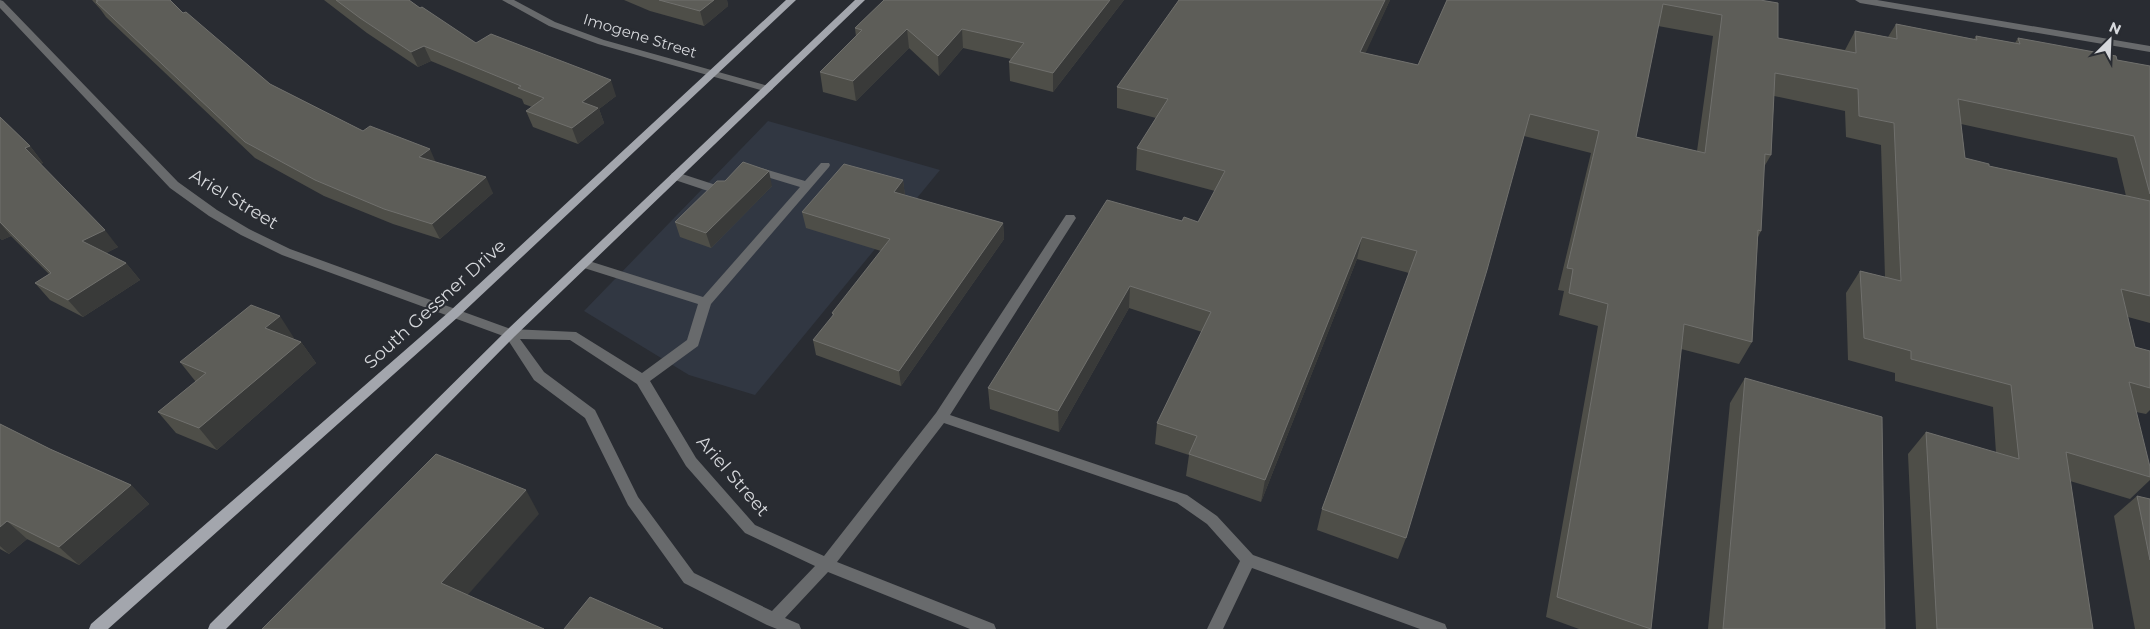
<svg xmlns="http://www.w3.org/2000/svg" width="2150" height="629" font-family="Montserrat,sans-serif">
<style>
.built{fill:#313742}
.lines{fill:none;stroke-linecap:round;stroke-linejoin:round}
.minor{fill:#686a6c;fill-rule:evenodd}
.major{fill:#a3a6ad;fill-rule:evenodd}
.wall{fill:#4e4e48;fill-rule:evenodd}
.shaded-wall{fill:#393a39}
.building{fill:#5d5d58;stroke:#70706d;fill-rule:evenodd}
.labels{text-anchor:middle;stroke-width:4.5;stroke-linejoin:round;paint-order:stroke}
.far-street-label{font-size:15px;fill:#d6d8dc;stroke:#292c32}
.street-label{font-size:18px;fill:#d6d8dc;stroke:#292c32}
</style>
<rect width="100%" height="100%" fill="#292c32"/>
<polygon class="built" points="768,121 940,170 755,395 689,375 584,311"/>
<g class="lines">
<g class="minor">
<path d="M0 0 3 1 178 182 217 210 249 229 290 249 511 329 576 332 642 373 687 340 698 304 581 267 579 264 581 261H589L703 297 800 187 750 172 748 170 750 168 754 166 805 181 821 163H829L830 165 829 167 711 304 698 346 650 381 696 458 755 525 824 556 936 413 1066 215H1074L1076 218 950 415 1187 495 1217 516 1253 555 1445 624 1447 629H1420L1252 568 1223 629H1207L1240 561 1207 524 1177 503 944 423 837 562 994 624 996 629H970L828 572 785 618 799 624 801 629H777L767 625 684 583 628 505 585 418 534 380 506 337 282 255 241 235 209 216 170 188 0 8ZM520 339 570 340 637 384 686 466 745 533 815 566 772 611 694 573 638 497 595 410 544 372Z"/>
<polygon points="502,0 514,0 555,22 604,40 772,87 773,89 768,92 764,91 598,44 549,26"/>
<polygon points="1855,0 1877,0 2150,46 2150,52 1860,3"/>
<polygon points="676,172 722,187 730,187 732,190 728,195 720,195 672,179 670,176 672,173"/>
</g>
<g class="major">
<polygon points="786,0 796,0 458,317 108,629 89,629 91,624 450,311"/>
<polygon points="855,0 865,0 514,337 226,629 208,629 210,624 506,331"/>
</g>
</g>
<g class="wall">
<polygon points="92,0 170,0 183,13 270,84 363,131 436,162 493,193 440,239 393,224 324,196 255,158 106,17 101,10"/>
<polygon points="324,0 409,0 420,8 476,43 616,96 599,109 604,123 578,144 533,127 526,111 532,107 524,104 522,99 431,61 418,67 367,33"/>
<polygon points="624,0 727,0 728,6 704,26 650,11"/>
<polygon points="884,0 1124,0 1053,92 1010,81 1009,62 1011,59 963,48 939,76 909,48 856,101 823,92 820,72 856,37 855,28"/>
<path d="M1179 0H1390L1365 53 1418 65 1447 0H1760L1778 38 1845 50 1855 31 1888 37 1896 24 1974 39 1976 36 2015 43 2018 38 2117 60 2150 66V323L2128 317 2135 347 2150 351V410L2146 414 2136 412 2150 477V480L2130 499 2070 481 2093 629H1916L1908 454 1926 432 1996 453 1993 407 1895 381V373L1848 360 1846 293 1860 271 1885 277 1881 145 1846 137 1845 111 1774 96 1771 155 1764 167 1761 231 1758 237 1752 342 1739 364 1681 349 1651 629H1579L1546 617 1598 326 1559 315 1564 291 1558 290 1591 153 1524 136 1406 538 1398 559 1317 530 1322 509 1409 273 1357 259 1261 502 1186 476 1189 455 1155 444 1157 423 1202 332 1129 308 1059 432 990 409 988 388 1182 221 1198 222 1215 191 1136 170 1137 148 1156 118 1117 108V87ZM1658 26 1713 36 1697 151 1636 137ZM1961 124 2117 158 2126 196 1989 166 1965 158Z"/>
<polygon points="0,117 30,146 43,163 40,164 118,247 106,253 126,263 140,280 83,317 50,300 35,283 49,274 11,236 2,240 0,238"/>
<polygon points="903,180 905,196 1003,223 1004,239 901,386 816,355 813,340 833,316 832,313 881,251 806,228 802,212"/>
<polygon points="725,181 772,186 711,248 680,237 675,222"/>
<polygon points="294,338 293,339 301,342 316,363 217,450 176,433 158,412 196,382 180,362"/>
<polygon points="1745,378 1885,629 1708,629 1730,403"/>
<polygon points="0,424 50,449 131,485 149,504 79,565 27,539 9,554 0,549"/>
<polygon points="2137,496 2150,499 2150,629 2135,629 2114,516"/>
</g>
<g class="shaded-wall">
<polygon points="714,0 727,0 728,6 704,26 700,11"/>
<polygon points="1110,0 1124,0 1053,92 1053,73"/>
<polygon points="1385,0 1390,0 1356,74 1360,52"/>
<polygon points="907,29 909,48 856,101 853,81"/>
<polygon points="962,29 963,48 939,76 938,56"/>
<polygon points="424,46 431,61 418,67 411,52"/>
<polygon points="611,80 616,96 599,109 604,123 578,144 572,128 582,102"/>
<polygon points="30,146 43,163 38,165 25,148"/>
<polygon points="430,149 437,165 419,157"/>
<polygon points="769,171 772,186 711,248 706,233"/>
<polygon points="486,177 493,193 440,239 432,224"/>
<polygon points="903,180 905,196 894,192"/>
<polygon points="0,223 11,236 2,240 0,238"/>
<polygon points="1003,223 1004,239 901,386 899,371"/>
<polygon points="105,230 118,247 96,258 82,241"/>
<polygon points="1362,237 1357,259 1261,502 1265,480"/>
<polygon points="126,263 140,280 83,317 68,300"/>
<polygon points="1130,286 1129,308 1059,432 1058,411"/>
<polygon points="280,316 294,338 280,350 265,328"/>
<polygon points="301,342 316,363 217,450 199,428"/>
<polygon points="131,485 149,504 79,565 59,547"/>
<polygon points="526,490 539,514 458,606 441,583"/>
<polygon points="7,521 27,539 9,554 0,546 0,527"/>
</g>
<g class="building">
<polygon points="96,0 170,0 183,13 186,12 270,84 363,131 370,126 430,149 419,157 486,177 432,224 384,209 315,180 245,142 96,2 98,1"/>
<polygon points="336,0 409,0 420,8 422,7 476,43 491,34 611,80 582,102 598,108 572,128 526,111 544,98 518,88 521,86 424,46 411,52 360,18"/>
<polygon points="659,0 714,0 700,11"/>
<polygon points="884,0 1110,0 1053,73 1009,62 1024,43 962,29 938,56 907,29 853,81 820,72 862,30 855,28"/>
<path d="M1179 0H1385L1360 52 1418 65 1447 0H1760L1778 3V38L1856 53 1855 31 1897 39 1896 24 1977 40 1976 36 2020 44 2018 38 2116 56 2117 60 2150 66V194L2134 136 1958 99 1965 158 1989 164V166L2150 201V296L2121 289 2135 347 2150 351V388L2129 382 2150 467V477L2066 452 2093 629H1937L1926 432 2019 459 2011 385 1911 359V351L1864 338 1860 271 1901 281 1894 123 1859 116 1858 89 1775 73 1771 155 1765 154 1761 231 1758 230 1752 342 1684 324 1651 629 1557 597 1608 304 1569 293 1573 269 1567 268 1599 131 1530 114 1487 270 1406 538 1322 509 1417 251 1362 237 1265 480 1189 454 1197 436 1157 423 1211 312 1130 286 1058 411 988 388 1107 200 1182 221 1184 217 1198 222 1225 171 1137 148 1168 99 1117 87ZM1663 4 1722 15 1705 153 1636 137Z"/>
<polygon points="0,117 30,146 25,148 105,230 82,241 126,263 68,300 35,283 51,273 0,222"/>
<polygon points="743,162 769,171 706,233 675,222 717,181 725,181"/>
<polygon points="844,164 903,180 894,192 1003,223 899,371 813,340 834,314 832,313 890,239 802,212"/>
<polygon points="251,305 280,316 265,328 301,342 199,428 158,412 206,373 180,362"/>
<polygon points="1745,378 1882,417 1885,629 1723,629"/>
<polygon points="0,424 50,449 131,485 59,547 7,521 0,527"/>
<polygon points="436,454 526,490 441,583 544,629 262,629"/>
<polygon points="2137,496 2150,499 2150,560"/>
<polygon points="590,597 663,629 564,629"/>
</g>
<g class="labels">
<g class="far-street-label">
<text transform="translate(640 36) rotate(17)" y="5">Imogene Street</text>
</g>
<g class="street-label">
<text transform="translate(234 199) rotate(31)" y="6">Ariel Street</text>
<text transform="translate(435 304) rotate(-42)" y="6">South Gessner Drive</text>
<text transform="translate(733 476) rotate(49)" y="6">Ariel Street</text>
</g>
</g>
<g transform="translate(2110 40) rotate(24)" stroke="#292c32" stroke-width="4" paint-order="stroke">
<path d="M0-4L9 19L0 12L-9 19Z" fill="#d6d8dc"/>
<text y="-8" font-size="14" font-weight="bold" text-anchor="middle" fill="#d6d8dc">N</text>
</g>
</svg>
